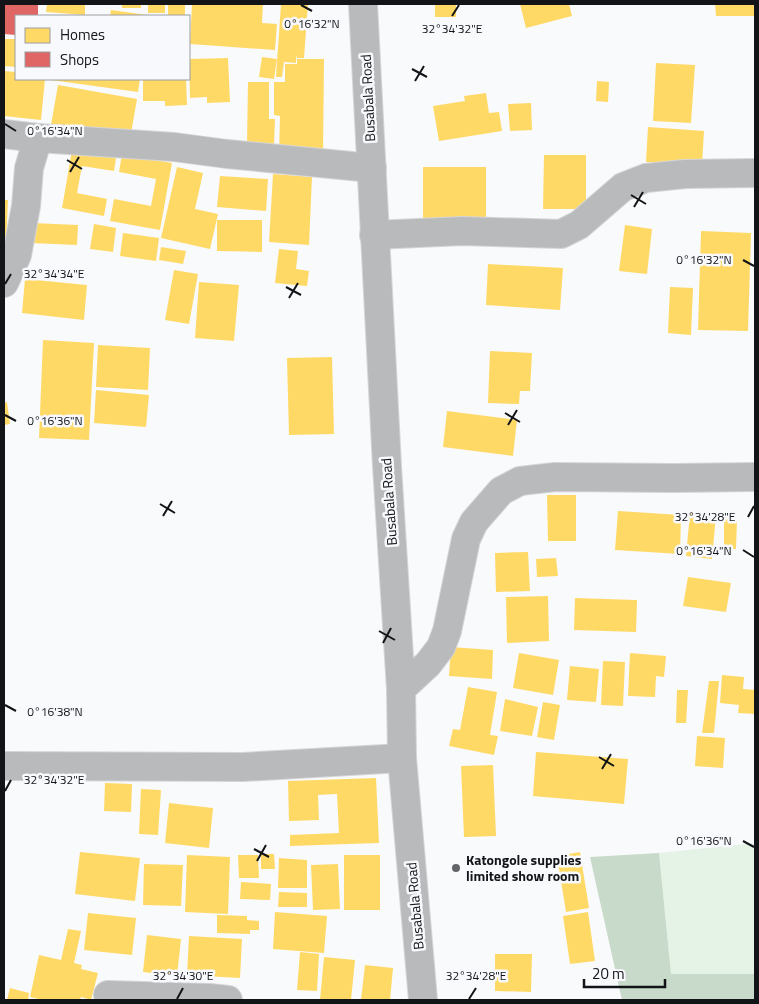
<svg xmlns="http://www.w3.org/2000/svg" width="759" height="1004" font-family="'Titillium Web',sans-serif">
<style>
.green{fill:#e5f3e7}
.forest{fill:#c8dac9}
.homes{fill:#ffd966}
.shops{fill:#e06666}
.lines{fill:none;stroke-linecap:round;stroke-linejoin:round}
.minor-casing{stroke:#d5d5d7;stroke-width:30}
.minor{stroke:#b9babb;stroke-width:28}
.ticks{fill:none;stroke:#131418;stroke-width:2}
.poi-dot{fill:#646468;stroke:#f8f9fd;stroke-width:2}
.labels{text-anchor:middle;stroke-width:5;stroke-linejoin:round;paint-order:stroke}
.street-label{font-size:14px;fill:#131418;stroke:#f8f9fd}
.poi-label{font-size:14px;font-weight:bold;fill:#131418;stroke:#f8f9fd;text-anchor:start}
.ticks-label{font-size:12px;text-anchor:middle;fill:#131418;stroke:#f8f9fd;stroke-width:5;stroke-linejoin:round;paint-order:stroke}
</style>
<rect width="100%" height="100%" fill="#f9fafc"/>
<polygon class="green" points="755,843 755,974 671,974 659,853"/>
<polygon class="forest" points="659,853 671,974 755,974 755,1000 622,1000 590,857"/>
<g class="homes">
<polygon points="47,4 85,4 85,15 46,12"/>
<rect x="122" y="4" width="19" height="4"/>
<rect x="148" y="4" width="17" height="9"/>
<rect x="168" y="4" width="17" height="12"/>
<polygon points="192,4 263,4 262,23 277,24 275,50 190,44"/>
<polygon points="281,4 308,4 304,58 297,58 296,55 296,63 284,62 282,77 276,77"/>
<rect x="435" y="4" width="21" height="13"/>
<polygon points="520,4 569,4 572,16 526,28"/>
<polygon points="715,4 755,4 755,16 716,16"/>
<polygon points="111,10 147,15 147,16 110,16"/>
<polygon points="4,39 16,39 16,67 4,66"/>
<polygon points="262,57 277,59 274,79 259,77"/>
<polygon points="228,58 230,102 207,103 207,97 190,98 189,59"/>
<polygon points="297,59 324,59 323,156 279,156 280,116 274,115 274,82 285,82 285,64 297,64"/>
<polygon points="656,63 695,65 691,123 653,121"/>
<polygon points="4,71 16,72 16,79 45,79 41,120 4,116"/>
<polygon points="51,79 140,79 138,92 51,80"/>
<polygon points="143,79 186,79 187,105 165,106 165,101 143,101"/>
<polygon points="597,81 609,82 608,102 596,101"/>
<polygon points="248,82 269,82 269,119 275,119 274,145 247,144"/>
<polygon points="58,85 137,99 130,139 51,125"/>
<polygon points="486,93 489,113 499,112 502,131 439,141 433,106 465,101 464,96"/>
<polygon points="531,103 532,130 510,131 508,104"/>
<polygon points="648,127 704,131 702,165 646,162"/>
<polygon points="72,150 116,158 114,171 82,166 77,193 107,199 104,216 62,208"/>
<polygon points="122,154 172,163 160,230 110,221 114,199 151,206 156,179 119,172"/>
<polygon points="544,155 586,155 586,209 543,209"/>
<polygon points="177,167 203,173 195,209 218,214 210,249 161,238"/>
<rect x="423" y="167" width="63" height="52"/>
<polygon points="273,174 312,177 309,245 269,242"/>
<polygon points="220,176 268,179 266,211 217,207"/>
<polygon points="4,200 8,200 6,245 4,245"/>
<polygon points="217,220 262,220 262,252 217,251"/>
<polygon points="32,223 78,225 77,245 31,243"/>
<polygon points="94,224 116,228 113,252 90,249"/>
<polygon points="625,225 652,229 647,274 619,271"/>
<polygon points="701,231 751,233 748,331 698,330"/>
<polygon points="123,233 159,238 156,261 120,256"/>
<polygon points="161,247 186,251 183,264 159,260"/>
<polygon points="279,249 298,251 296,269 309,271 307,286 275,283"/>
<polygon points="488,264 563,268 560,310 486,305"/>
<polygon points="174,270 198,274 189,324 165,320"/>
<polygon points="25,279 87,285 84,320 22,313"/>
<polygon points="199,282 239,285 234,341 195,338"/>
<polygon points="670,287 693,288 691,335 668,333"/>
<polygon points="43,340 94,343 89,440 39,438"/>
<polygon points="98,345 150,348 148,390 96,387"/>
<polygon points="490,351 532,353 530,391 520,391 519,404 488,403"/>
<polygon points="332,357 334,434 289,435 287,358"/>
<polygon points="96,390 149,395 146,427 94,423"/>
<polygon points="7,402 10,424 4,425 4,403"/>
<polygon points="447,411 517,420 513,456 443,447"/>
<polygon points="547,495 576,495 576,541 548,541"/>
<polygon points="618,511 681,515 680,554 615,550"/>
<polygon points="690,513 716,515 712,559 686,556"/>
<polygon points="724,519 737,520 736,549 724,549"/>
<polygon points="528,552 530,591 496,592 495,553"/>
<polygon points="556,558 558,576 537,577 536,559"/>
<polygon points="688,577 731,583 726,612 683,606"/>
<polygon points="548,596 549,641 507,643 506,597"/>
<polygon points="575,598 637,600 636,632 574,630"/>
<polygon points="451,647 493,650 492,679 449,676"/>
<polygon points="519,653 559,660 553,695 513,688"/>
<polygon points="630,653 666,656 664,677 656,676 655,697 628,696"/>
<polygon points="603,661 625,662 623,706 601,705"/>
<polygon points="570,666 599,669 596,702 567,700"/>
<polygon points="722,675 744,677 743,689 755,690 755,714 738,713 739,705 720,703"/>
<polygon points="709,681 719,681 714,733 702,733"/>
<polygon points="468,687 497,692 490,735 498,736 494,755 449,746 453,729 460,730"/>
<polygon points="677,690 688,690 686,723 676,723"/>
<polygon points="505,699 538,707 532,736 500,731"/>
<polygon points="543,702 560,705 554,740 537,737"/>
<polygon points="697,736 725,738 723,768 695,766"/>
<polygon points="536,752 628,759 624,804 533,796"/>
<polygon points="493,765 496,836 464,837 461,766"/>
<polygon points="376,778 379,843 290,846 290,835 339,833 337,794 318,795 319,820 289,821 288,781"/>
<polygon points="105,783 132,784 131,812 104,811"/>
<polygon points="141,789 161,790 158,835 139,834"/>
<polygon points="169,803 213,808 209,848 165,843"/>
<polygon points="80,852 140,858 135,901 75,894"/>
<polygon points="580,852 589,908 566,912 557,856"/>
<polygon points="261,854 274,854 275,869 261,869"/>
<polygon points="187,855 230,857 228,914 185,912"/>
<polygon points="238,855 258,855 259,878 239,878"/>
<rect x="344" y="855" width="36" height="55"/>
<polygon points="279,858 307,860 307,888 278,888"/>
<polygon points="144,864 183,865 181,906 143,905"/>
<polygon points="338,864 340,909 313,910 311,865"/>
<polygon points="241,882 271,884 270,900 240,899"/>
<polygon points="279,892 307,893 307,907 278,907"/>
<polygon points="275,912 327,916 324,953 273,949"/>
<polygon points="588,912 595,961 570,964 563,916"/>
<polygon points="88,913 136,918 132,955 84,950"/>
<polygon points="217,915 247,916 247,920 259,921 259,930 250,930 250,934 217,933"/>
<polygon points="68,929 81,931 74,963 82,965 81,969 98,973 91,1000 81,997 80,1000 43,1000 30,997 39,955 61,960"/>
<polygon points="147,935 181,939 177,976 143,972"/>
<polygon points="189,936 242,939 240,978 187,975"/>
<polygon points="300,952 319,954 317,991 297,990"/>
<polygon points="495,954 532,954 531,992 495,991"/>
<polygon points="324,957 355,960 351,1000 320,1000"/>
<polygon points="365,965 393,968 390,1000 361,1000"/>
<polygon points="10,988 29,993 28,1000 7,1000"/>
</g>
<polygon class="shops" points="4,4 38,4 38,16 16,16 16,35 4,34"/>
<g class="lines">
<g class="minor-casing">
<g id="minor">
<polyline points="363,4 387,466 401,689 402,758 423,1000"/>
<polyline points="4,134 38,138 174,147 227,154 372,168"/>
<polyline points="374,235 463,231 561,234 579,225 623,187 646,178 685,174 755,173"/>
<polyline points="4,283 17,255 26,206 29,168 38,138"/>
<polyline points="401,689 428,664 441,647 447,631 466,539 474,522 501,491 520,481 555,477 674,478 755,477"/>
<polyline points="4,766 243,767 402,758"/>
<polyline points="108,995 210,998 228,1000"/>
</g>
</g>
<use href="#minor" class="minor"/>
</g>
<path class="ticks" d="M301 5 312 11M452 16 459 5M412 69 427 77M415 81 424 66M5 124 16 131M67 160 82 169M70 172 79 157M631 195 646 204M634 207 643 192M743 260 754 266M5 284 11 274M286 287 301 295M289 298 298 283M505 413 520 422M5 415 16 421M508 425 517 410M160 504 175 513M163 516 172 501M748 517 754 506M743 550 754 557M379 631 395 640M383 643 391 628M5 705 16 711M599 757 614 766M602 769 611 754M5 791 11 780M743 841 754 847M254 849 269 857M257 861 266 845M177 999 183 988M469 999 476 988"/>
<circle class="poi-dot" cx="456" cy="868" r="5"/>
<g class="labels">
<g class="street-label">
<text transform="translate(368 98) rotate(-93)" y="5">Busabala Road</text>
<text transform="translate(389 502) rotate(-94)" y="5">Busabala Road</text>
<text transform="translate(415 906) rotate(-95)" y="5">Busabala Road</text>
</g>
<g class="poi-label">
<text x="466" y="865">Katongole supplies<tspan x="466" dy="16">limited show room</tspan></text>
</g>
</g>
<g class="ticks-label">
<text x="312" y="28">0°16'32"N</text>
<text x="452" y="33">32°34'32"E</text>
<text x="55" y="135">0°16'34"N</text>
<text x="704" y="264">0°16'32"N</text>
<text x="54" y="278">32°34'34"E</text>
<text x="55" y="425">0°16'36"N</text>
<text x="705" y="521">32°34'28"E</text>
<text x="704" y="555">0°16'34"N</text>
<text x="55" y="716">0°16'38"N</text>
<text x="54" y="784">32°34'32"E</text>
<text x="704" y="845">0°16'36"N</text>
<text x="183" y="980">32°34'30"E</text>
<text x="476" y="980">32°34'28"E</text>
</g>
<rect width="759" height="1004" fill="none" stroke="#131418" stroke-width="10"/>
<rect x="15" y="15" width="175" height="65" fill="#f8f9fd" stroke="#9c9da1"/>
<rect x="25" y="28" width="25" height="15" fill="#ffd966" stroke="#9c9da1"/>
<text x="60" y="40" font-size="15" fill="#131418">Homes</text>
<rect x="25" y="52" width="25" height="15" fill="#e06666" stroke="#9c9da1"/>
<text x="60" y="65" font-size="15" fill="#131418">Shops</text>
<path d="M584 979v8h81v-8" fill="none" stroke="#131418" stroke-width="2.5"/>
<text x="592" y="979" font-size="15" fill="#131418" stroke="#f8f9fd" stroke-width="4" paint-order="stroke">20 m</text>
</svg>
